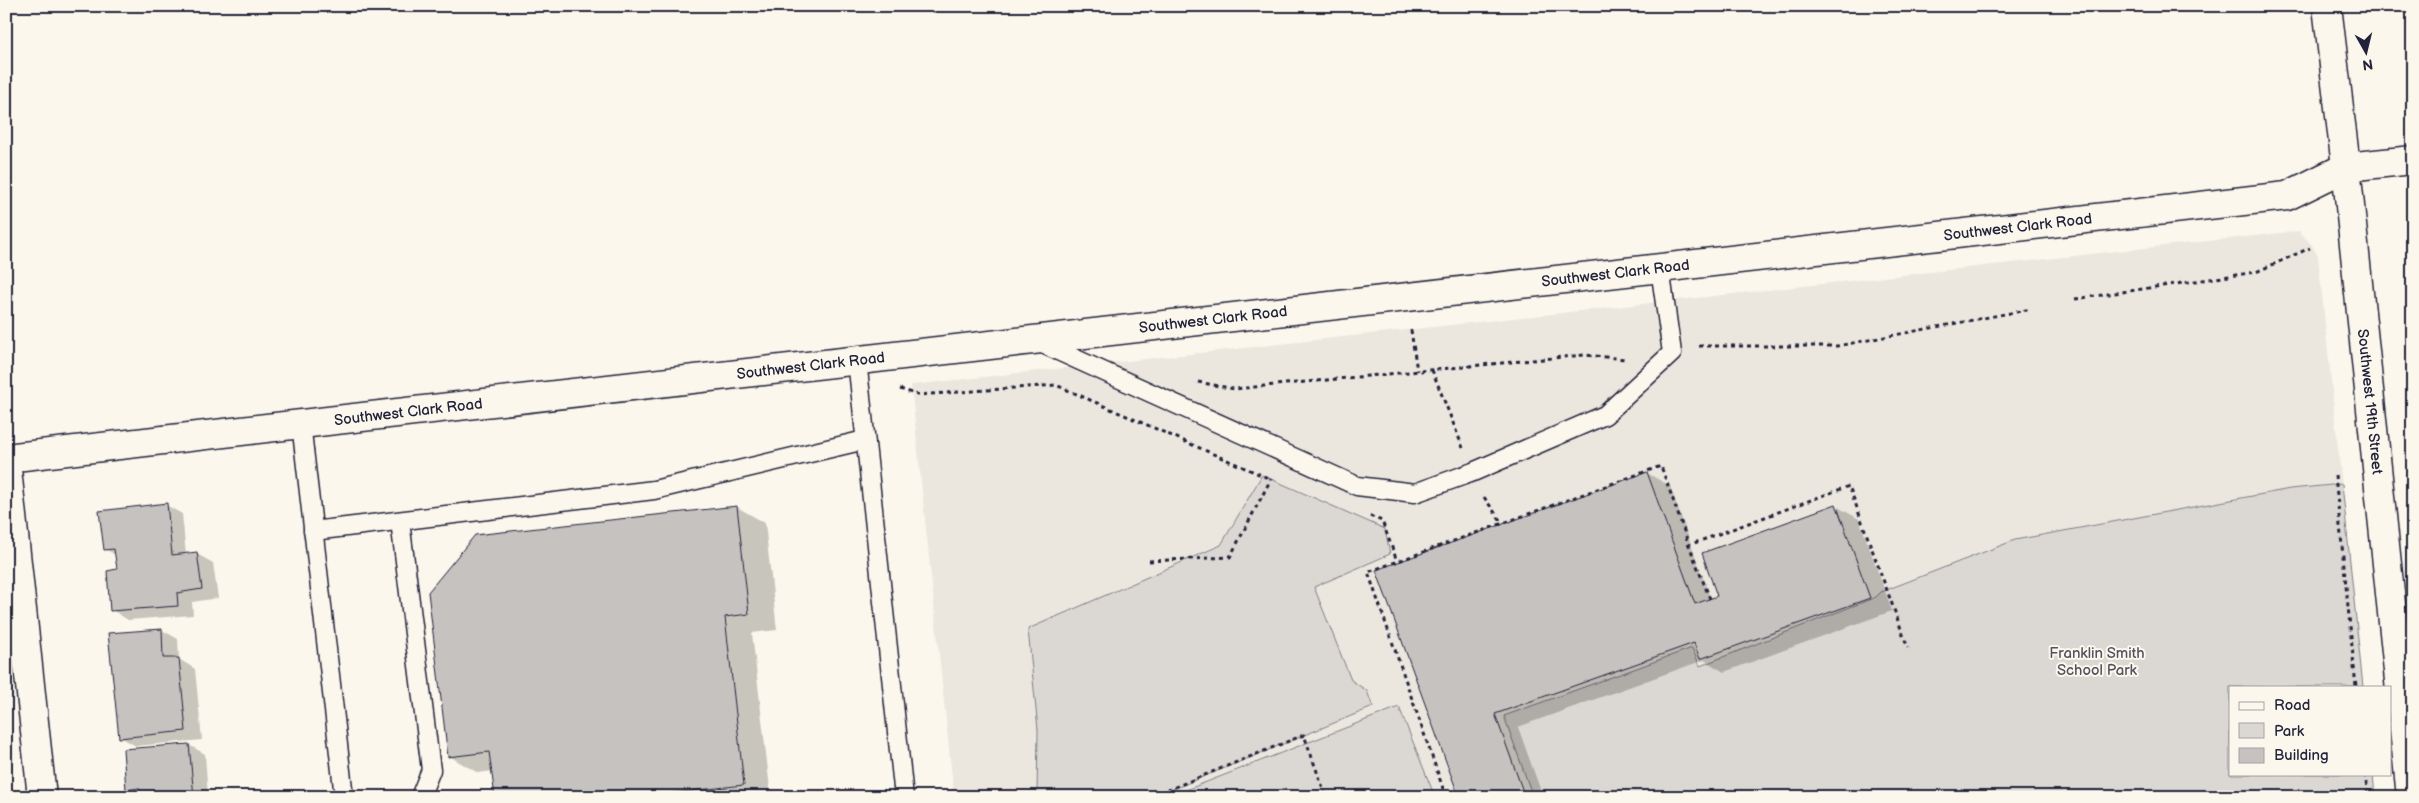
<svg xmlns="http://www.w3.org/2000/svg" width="2419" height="803" font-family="'Balsamiq Sans',sans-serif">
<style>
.built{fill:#ebe7df}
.green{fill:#dbd8d3;stroke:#7e7d87}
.shadow{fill:#0003}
.building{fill:#c6c2c0;stroke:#22223b}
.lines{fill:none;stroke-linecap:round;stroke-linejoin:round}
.service-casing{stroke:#22223b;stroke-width:21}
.minor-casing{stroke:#22223b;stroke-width:31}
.tertiary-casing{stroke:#22223b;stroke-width:31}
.path{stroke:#22223b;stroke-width:3;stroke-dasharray:4 4;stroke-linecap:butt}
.service{stroke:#fbf7ec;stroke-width:18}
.minor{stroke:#fbf7ec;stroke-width:28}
.tertiary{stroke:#fbf7ec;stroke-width:28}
.labels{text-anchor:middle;stroke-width:4;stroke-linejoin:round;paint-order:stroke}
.street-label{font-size:15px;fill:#22223b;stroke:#fbf7ec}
.park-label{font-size:15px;fill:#505061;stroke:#fbf7ec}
</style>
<rect width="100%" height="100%" fill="#fbf7ec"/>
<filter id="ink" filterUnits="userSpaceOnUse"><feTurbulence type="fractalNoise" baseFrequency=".02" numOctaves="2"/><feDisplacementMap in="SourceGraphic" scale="10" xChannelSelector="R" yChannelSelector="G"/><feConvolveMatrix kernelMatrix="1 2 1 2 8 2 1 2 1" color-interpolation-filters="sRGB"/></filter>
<g filter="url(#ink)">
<polygon class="built" points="2299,231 2312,245 2318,256 2363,687 2230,687 2230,774 2373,774 2375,797 954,797 911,385"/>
<g class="green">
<polygon points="1262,475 1385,529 1390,554 1314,587 1351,680 1367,691 1373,707 1154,797 1037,797 1038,730 1028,629 1221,545"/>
<polygon points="2342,484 2363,687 2230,687 2230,774 2373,774 2375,797 1533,797 1504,716 1692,648 1700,666 1876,597 1881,592 2015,540 2290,489"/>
<polygon points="1399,707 1435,797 1168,797"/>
</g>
<g class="shadow">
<polygon points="1647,473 1670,486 1711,600 1719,597 1836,506 1859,519 1892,611 1724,672 1704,660 1518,727 1543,797 1460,797 1377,570"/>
<polygon points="166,505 182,514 186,555 197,554 213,563 218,598 192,602 193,615 128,620 112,610 118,570 117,556 105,549"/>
<polygon points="737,507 765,523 777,630 752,633 771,797 496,797 493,771 478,773 449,756"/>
<polygon points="162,630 178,639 179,659 195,669 202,740 136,746 120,737 109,634"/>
<polygon points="189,745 205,754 208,797 140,797 128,789"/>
</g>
<g class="building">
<polygon points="1647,472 1695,604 1717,596 1702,553 1836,504 1870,598 1700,659 1694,643 1495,714 1525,797 1506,797 1504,792 1491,797 1459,797 1376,570"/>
<polygon points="167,503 172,555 197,552 202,589 177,593 178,606 110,611 107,571 117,569 114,549 104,550 99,511"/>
<polygon points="737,506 749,614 725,617 744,785 655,795 655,797 495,797 489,752 448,757 428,592 475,535"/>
<polygon points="162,629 163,658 179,658 186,731 119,738 108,633"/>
<polygon points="189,744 194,797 140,797 139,788 126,790 123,749"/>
</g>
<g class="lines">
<g class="service-casing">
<g id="service">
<polyline points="1036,341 1357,486 1415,493 1473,472 1605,415 1672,353 1660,268"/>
<polyline points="857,360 904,797"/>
<polyline points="301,423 344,797"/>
<polyline points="400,521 431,770 420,797"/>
<polyline points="313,531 654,490 865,440"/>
</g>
</g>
<g class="minor-casing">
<g id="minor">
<polyline points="2346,167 2413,160"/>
<polyline points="6,460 42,797"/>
</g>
</g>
<g class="tertiary-casing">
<g id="tertiary">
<path id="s1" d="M2327 6 2346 167 2411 797"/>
<path id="s2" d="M6 458 2287 196 2346 167"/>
</g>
</g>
<g class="path">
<polyline points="2075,299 2256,272 2310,248"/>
<polyline points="1411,330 1417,371"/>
<polyline points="1699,346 1837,346 2031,309"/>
<polyline points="1432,370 1463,448"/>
<polyline points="1198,382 1234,389 1584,355 1626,359"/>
<polyline points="900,389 918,395 1056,385 1268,478"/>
<polyline points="2335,475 2356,687"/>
<polyline points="1484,497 1502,523"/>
<polyline points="1370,516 1382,521 1397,561"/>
<polyline points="1149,561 1230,557 1271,479"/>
<polyline points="1710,599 1689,545 1849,486 1908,648"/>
<polyline points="2365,774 2368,797"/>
<polyline points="1166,797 1165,791 1304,735 1326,797"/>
<polyline points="1446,797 1368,572 1661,466 1689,545"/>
</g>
<use href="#service" class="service"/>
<use href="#minor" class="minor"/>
<use href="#tertiary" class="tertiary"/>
</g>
</g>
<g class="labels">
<g class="street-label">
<text dy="5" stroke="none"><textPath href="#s2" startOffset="2025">Southwest Clark Road</textPath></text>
<text dy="5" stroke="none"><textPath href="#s2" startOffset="1620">Southwest Clark Road</textPath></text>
<text dy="5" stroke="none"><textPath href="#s2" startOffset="1215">Southwest Clark Road</textPath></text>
<text dy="5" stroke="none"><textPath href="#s2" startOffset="810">Southwest Clark Road</textPath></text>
<text dy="5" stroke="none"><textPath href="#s1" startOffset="398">Southwest 19th Street</textPath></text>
<text dy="5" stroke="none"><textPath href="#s2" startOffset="405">Southwest Clark Road</textPath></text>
</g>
<g class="park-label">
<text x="2097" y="658">Franklin Smith<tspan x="2097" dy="17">School Park</tspan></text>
</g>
</g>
<rect width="2419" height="803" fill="none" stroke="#fbf7ec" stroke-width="25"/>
<rect x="12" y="12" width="2394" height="778" fill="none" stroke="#22223b" stroke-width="2" filter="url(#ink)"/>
<rect x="2229" y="686" width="162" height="90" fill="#fbf7ec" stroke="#a4a2a5"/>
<rect x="2239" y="702" width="25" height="8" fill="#fbf7ec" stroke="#a4a2a5"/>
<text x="2274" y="710" font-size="15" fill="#22223b">Road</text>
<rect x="2239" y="723" width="25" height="15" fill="#dbd8d3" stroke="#a4a2a5"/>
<text x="2274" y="736" font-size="15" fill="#22223b">Park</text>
<rect x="2239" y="748" width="25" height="15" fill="#c6c2c0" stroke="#a4a2a5"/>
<text x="2274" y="760" font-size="15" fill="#22223b">Building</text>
<g transform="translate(2366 52) rotate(172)" stroke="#fbf7ec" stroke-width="4" paint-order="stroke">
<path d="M0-4L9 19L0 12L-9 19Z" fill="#22223b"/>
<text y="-8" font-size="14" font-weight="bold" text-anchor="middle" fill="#22223b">N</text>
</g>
</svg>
